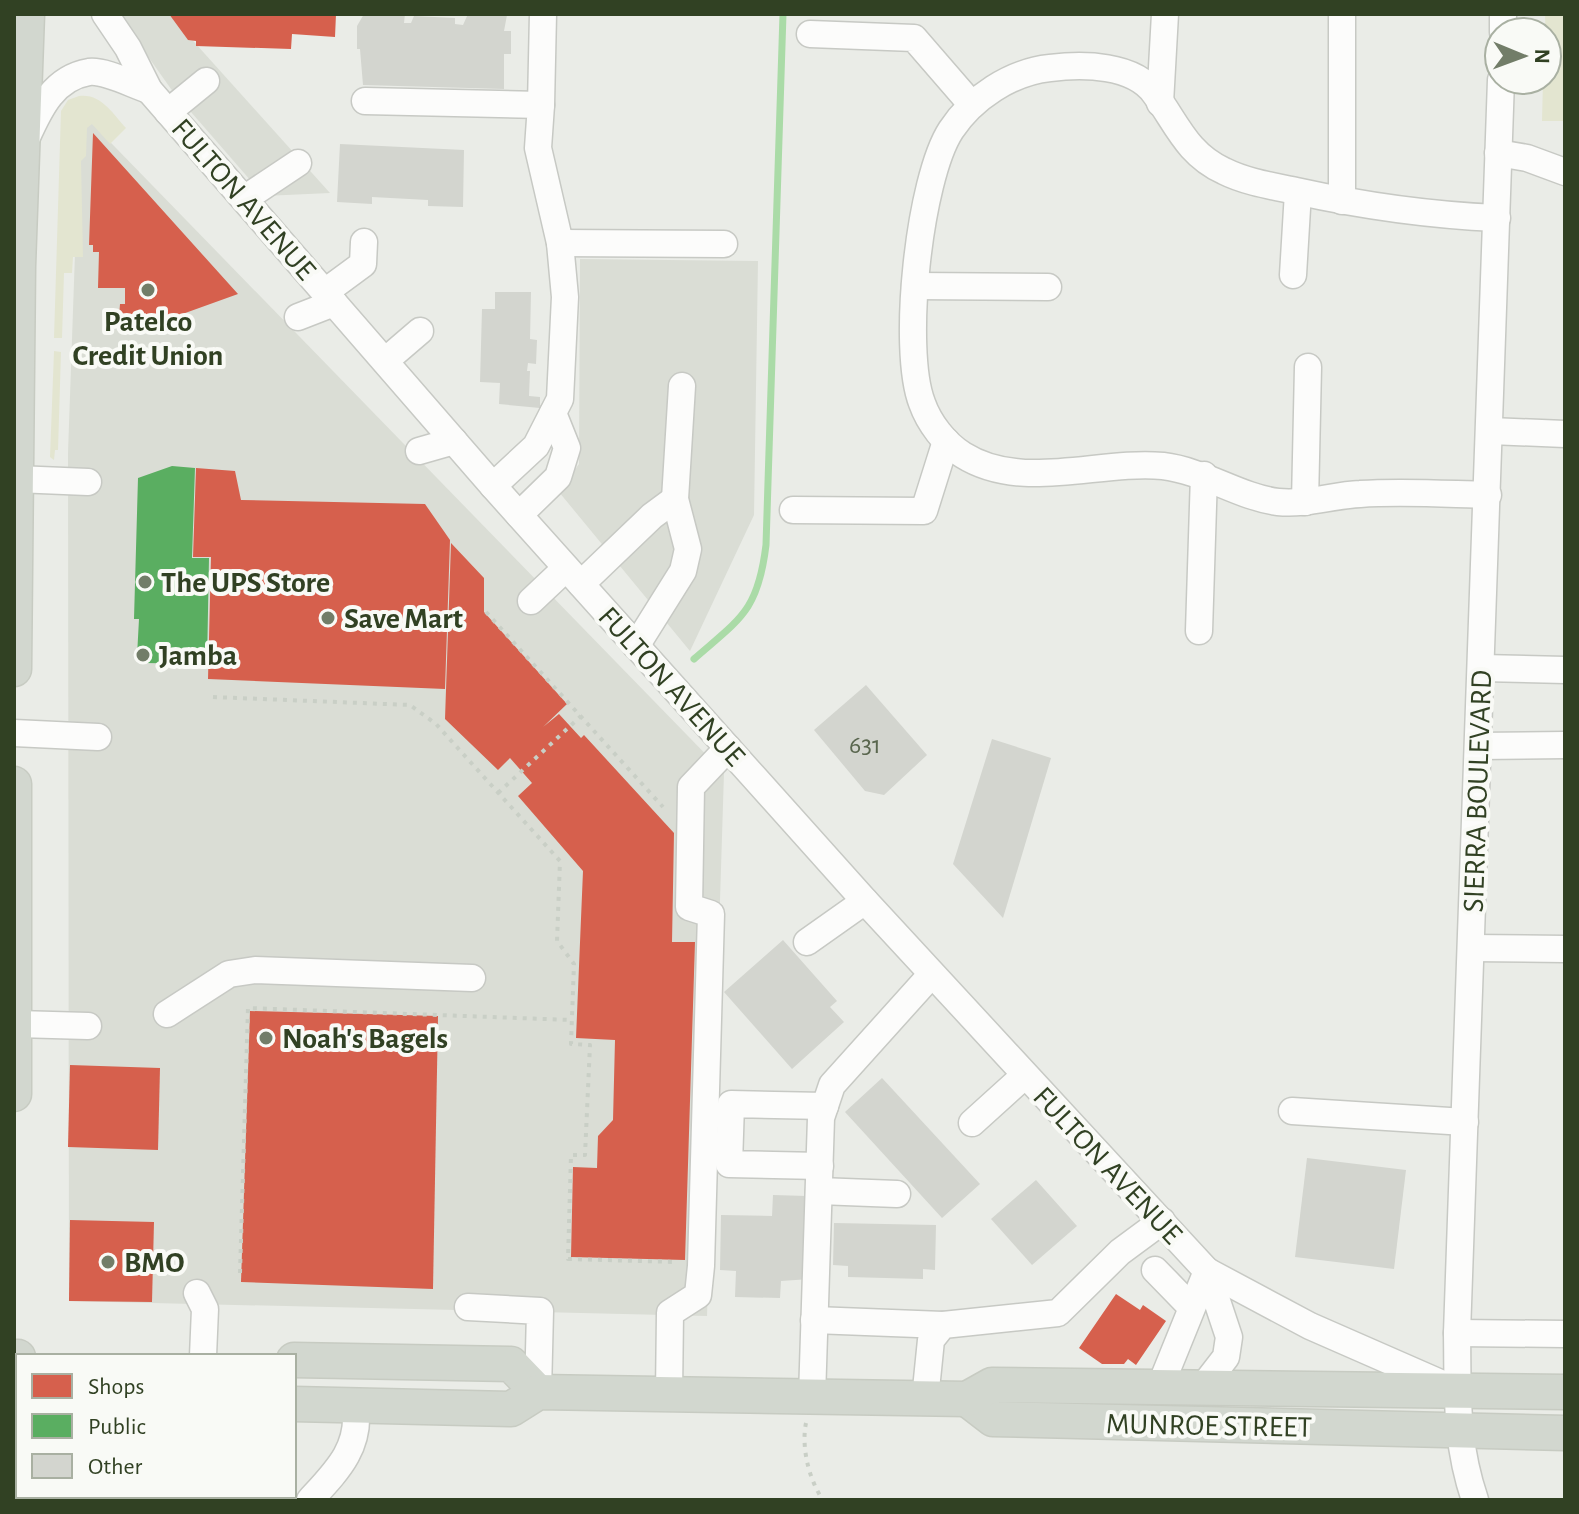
<svg xmlns="http://www.w3.org/2000/svg" width="1579" height="1514" font-family="'Alegreya Sans',sans-serif">
<style>
.built{fill:#daddd5}
.green{fill:#e3e5d0}
.shops{fill:#d6604d}
.public{fill:#5aae61}
.lines{fill:none;stroke-linecap:round;stroke-linejoin:round}
.stream{stroke:#aadba7;stroke-width:7}
.building{fill:#d3d5cf}
.minor-casing{stroke:#c7c9c4;stroke-width:29}
.major-casing{stroke:#c7cbc2;stroke-width:37}
.path{stroke:#c9cfc6;stroke-width:4;stroke-dasharray:4 6;stroke-linecap:butt}
.minor{stroke:#fcfcfb;stroke-width:26}
.major{stroke:#d2d7cf;stroke-width:34}
.poi-dot{fill:#727d68;stroke:#f9faf6;stroke-width:3}
.labels{text-anchor:middle;stroke-width:8;stroke-linejoin:round;paint-order:stroke}
.number-label{font-size:26px;fill:#5a674f}
.street-label{font-size:30px;fill:#314123;stroke:#f9faf6}
.poi-label{font-size:30px;font-weight:bold;fill:#314123;stroke:#f9faf6;text-anchor:start}
</style>
<rect width="100%" height="100%" fill="#eaece7"/>
<g class="built">
<polygon points="118,14 169,14 330,193 264,196 171,89"/>
<polygon points="80,111 724,773 707,1316 69,1301 68,453"/>
<polygon points="580,259 758,261 754,515 690,651 559,492 579,464"/>
</g>
<g class="green">
<polygon points="1545,14 1565,14 1565,121 1542,121 1543,80 1547,80"/>
<path d="M79 96C101 93 113 114 126 128L110 144 92 124 87 128 86 156 81 161 83 257H73L72 273H64L62 338H54L61 111 68 100Z"/>
<polygon points="54,351 61,352 58,450 55,450 54,460 50,457"/>
</g>
<g class="shops">
<polygon points="169,14 336,14 335,37 292,34 291,49 196,46 196,41 188,40"/>
<polygon points="93,133 238,294 163,321 140,320 140,326 128,326 128,319 119,317 120,304 125,304 125,288 98,288 99,252 93,252 93,245 89,245"/>
<polygon points="196,468 235,471 241,500 425,504 450,540 445,689 208,679 211,557 193,557"/>
<polygon points="451,543 484,578 484,612 567,704 543,727 559,714 581,738 584,735 674,833 672,942 695,942 685,1260 571,1257 573,1167 597,1168 598,1136 613,1120 615,1040 576,1038 583,871 518,796 532,783 510,758 498,770 445,719"/>
<polygon points="250,1011 438,1016 433,1289 241,1282"/>
<polygon points="70,1065 160,1068 158,1150 68,1147"/>
<polygon points="70,1220 154,1222 152,1302 69,1301"/>
<polygon points="1116,1294 1140,1310 1143,1305 1166,1321 1136,1365 1128,1359 1124,1364 1102,1364 1079,1348"/>
</g>
<polygon class="public" points="172,466 195,468 192,558 209,558 207,664 144,663 137,656 139,619 134,619 138,478"/>
<g class="lines">
<path class="stream" d="M694 659C741 618 758 611 766 545L783 14"/>
</g>
<g class="building">
<polygon points="364,14 405,14 404,23 411,23 414,16 455,18 455,24 463,25 468,14 507,15 504,31 511,31 511,54 504,54 504,89 363,85 360,49 357,49 357,26"/>
<polygon points="340,144 464,150 463,207 428,206 428,200 372,197 372,204 337,202"/>
<polygon points="495,292 531,292 530,339 537,340 536,364 528,363 527,371 530,371 529,396 540,397 540,408 499,404 500,383 480,382 482,309 495,309"/>
<polygon points="866,685 927,755 884,795 865,791 814,730"/>
<polygon points="992,739 1051,758 1003,918 953,864"/>
<polygon points="783,940 837,1001 830,1007 844,1022 792,1069 724,992"/>
<polygon points="882,1078 980,1184 942,1218 845,1112"/>
<polygon points="1307,1158 1406,1170 1394,1269 1295,1257"/>
<polygon points="1036,1180 1077,1226 1032,1265 991,1219"/>
<polygon points="773,1195 807,1196 810,1279 781,1281 780,1298 735,1297 736,1271 720,1270 721,1215 772,1216"/>
<polygon points="834,1223 936,1225 935,1270 923,1269 923,1279 848,1277 848,1266 833,1265"/>
<rect x="52" y="1496" width="91" height="4"/>
</g>
<g class="lines">
<g class="minor-casing">
<g id="minor">
<polyline points="105,14 128,48 149,90 493,486 865,901 1207,1271 1310,1326 1447,1386"/>
<polyline points="1503,32 1503,14"/>
<polyline points="810,34 914,38 972,105"/>
<polyline points="365,101 541,105 538,148 560,243 565,297 560,399 536,446 493,486"/>
<polyline points="1160,103 1165,14"/>
<polyline points="541,105 543,14"/>
<polyline points="168,112 206,81"/>
<path d="M27 137C40 108 54 78 89 72 105 70 133 85 149 90"/>
<polyline points="1498,153 1527,158 1565,172"/>
<polyline points="244,199 298,163"/>
<polyline points="1342,201 1342,14"/>
<polyline points="560,243 724,244"/>
<polyline points="1293,275 1298,192"/>
<polyline points="915,286 1048,287"/>
<polyline points="325,292 363,264 364,242"/>
<polyline points="298,317 334,303"/>
<polyline points="385,361 420,331"/>
<polyline points="1490,431 1565,434"/>
<polyline points="419,451 454,441"/>
<polyline points="16,479 88,482"/>
<path d="M1488 495C1446 494 1403 491 1360 494 1333 495 1306 505 1278 502 1239 497 1204 471 1163 466 1098 460 1022 492 963 455 945 444 929 423 922 403 901 349 919 179 951 130 972 98 1011 72 1050 68 1083 64 1134 64 1155 94 1177 124 1187 154 1224 171 1246 182 1272 186 1296 191 1364 206 1428 215 1497 218"/>
<polyline points="1305,502 1308,367"/>
<polyline points="793,510 924,511 946,441"/>
<polyline points="519,515 558,477 567,448 553,413"/>
<polyline points="581,584 652,516 675,499"/>
<polyline points="531,601 566,568"/>
<polyline points="1199,631 1204,475"/>
<polyline points="636,646 683,571 688,549 675,499 682,386"/>
<polyline points="1482,668 1565,670"/>
<polyline points="14,733 98,737"/>
<polyline points="1479,746 1565,745"/>
<polyline points="807,942 865,901"/>
<polyline points="1471,948 1565,949"/>
<polyline points="167,1014 229,974 255,970 472,978"/>
<polyline points="17,1024 88,1026"/>
<polyline points="1292,1111 1465,1122"/>
<polyline points="972,1123 1024,1076"/>
<polyline points="820,1166 729,1164 731,1104 825,1106"/>
<polyline points="819,1191 897,1194"/>
<polyline points="1155,1270 1191,1307"/>
<polyline points="197,1293 205,1309 203,1356"/>
<polyline points="468,1307 540,1311 538,1392"/>
<polyline points="814,1320 943,1325"/>
<polyline points="1457,1333 1565,1334"/>
<polyline points="1160,1387 1207,1271"/>
<polyline points="1202,1388 1226,1357 1229,1337 1207,1271"/>
<polyline points="669,1394 670,1313 698,1295 701,1266 711,914 689,907 691,787 728,748"/>
<polyline points="812,1397 821,1118 832,1085 931,975"/>
<polyline points="925,1399 931,1340 943,1325 1058,1313 1120,1252 1162,1221"/>
<polyline points="159,1500 159,1496"/>
<path d="M310 1500C336 1472 362 1447 355 1405"/>
<path d="M1475 1500C1455 1441 1458 1395 1457 1333L1501 80"/>
</g>
</g>
<g class="major-casing">
<g id="major">
<polyline points="14,669 18,266 27,14"/>
<polyline points="14,784 14,1094"/>
<polyline points="14,1357 18,1357"/>
<polyline points="294,1360 511,1364 538,1392"/>
<polyline points="967,1399 993,1419 1565,1433"/>
<polyline points="14,1403 18,1403"/>
<polyline points="294,1404 511,1409 538,1392 967,1399 992,1385 1565,1392"/>
</g>
</g>
<g class="path">
<polyline points="486,612 663,807"/>
<polyline points="213,697 410,705 436,724 560,861 557,941 574,964 571,1044 590,1045 585,1155 571,1155 568,1259 676,1262"/>
<polyline points="498,793 581,716"/>
<polyline points="240,1273 248,1008 572,1020"/>
<path d="M806 1423C801 1447 809 1480 823 1500"/>
</g>
<use href="#minor" class="minor"/>
<use href="#major" class="major"/>
</g>
<g class="poi-dot">
<circle cx="148" cy="290" r="8"/>
<circle cx="145" cy="582" r="8"/>
<circle cx="328" cy="618" r="8"/>
<circle cx="143" cy="655" r="8"/>
<circle cx="266" cy="1038" r="8"/>
<circle cx="108" cy="1262" r="8"/>
</g>
<g class="labels">
<g class="number-label">
<text x="865" y="753">631</text>
</g>
<g class="street-label">
<text transform="translate(244 199) rotate(49)" y="10">FULTON AVENUE</text>
<text transform="translate(672 686) rotate(48)" y="10">FULTON AVENUE</text>
<text transform="translate(1477 791) rotate(-88)" y="10">SIERRA BOULEVARD</text>
<text transform="translate(1108 1165) rotate(47)" y="10">FULTON AVENUE</text>
<text transform="translate(1209 1425) rotate(1)" y="10">MUNROE STREET</text>
</g>
<g class="poi-label">
<text x="148" y="331" text-anchor="middle">Patelco<tspan x="148" dy="34">Credit Union</tspan></text>
<text x="161" y="592">The UPS Store</text>
<text x="344" y="628">Save Mart</text>
<text x="159" y="665">Jamba</text>
<text x="282" y="1048">Noah's Bagels</text>
<text x="124" y="1272">BMO</text>
</g>
</g>
<rect width="1579" height="1514" fill="none" stroke="#314123" stroke-width="32"/>
<rect x="16" y="1354" width="280" height="144" fill="#f9faf6" stroke="#a9b0a2" stroke-width="2"/>
<rect x="32" y="1374" width="40" height="24" fill="#d6604d" stroke="#a9b0a2" stroke-width="2"/>
<text x="88" y="1394" font-size="24" fill="#314123">Shops</text>
<rect x="32" y="1414" width="40" height="24" fill="#5aae61" stroke="#a9b0a2" stroke-width="2"/>
<text x="88" y="1434" font-size="24" fill="#314123">Public</text>
<rect x="32" y="1454" width="40" height="24" fill="#d3d5cf" stroke="#a9b0a2" stroke-width="2"/>
<text x="88" y="1474" font-size="24" fill="#314123">Other</text>
<g transform="translate(1523 56) rotate(91)"><circle r="38" fill="#f9faf6" stroke="#a9b0a2" stroke-width="2"/>
<path d="M0-6L14 30L0 20L-14 30Z" fill="#727d68"/>
<text y="-12" font-size="22" font-weight="bold" text-anchor="middle" fill="#314123">N</text>
</g>
</svg>
